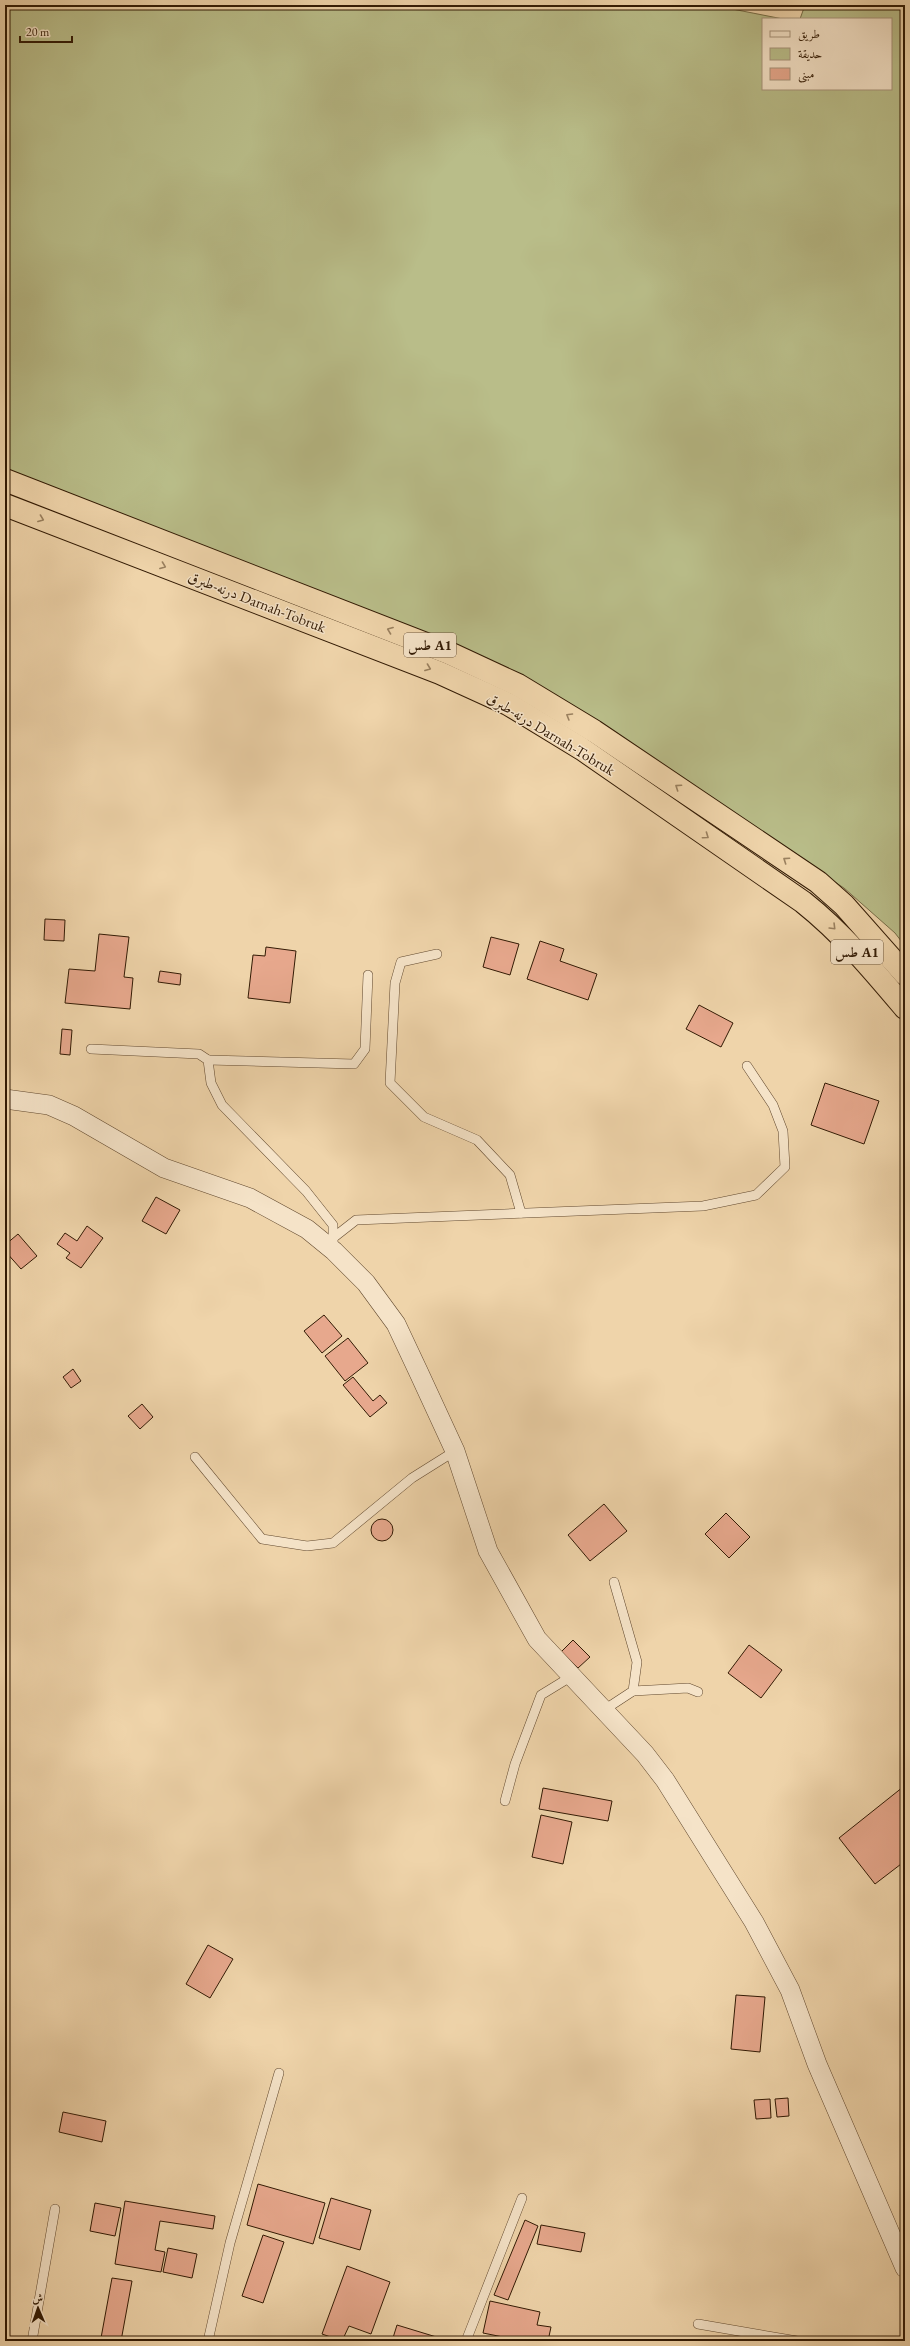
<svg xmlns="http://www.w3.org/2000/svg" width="910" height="2346" font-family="'EB Garamond',Amiri,serif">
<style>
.green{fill:#b9bd89;stroke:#766c46}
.building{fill:#e7a88d;stroke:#321a04}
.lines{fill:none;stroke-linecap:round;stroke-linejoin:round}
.service-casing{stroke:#61482e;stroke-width:10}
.minor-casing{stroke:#61482e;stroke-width:20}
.trunk-casing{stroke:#321a04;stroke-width:24}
.service{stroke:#f5e3c8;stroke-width:9}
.minor{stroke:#f5e3c8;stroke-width:19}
.trunk{stroke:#efd4aa;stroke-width:22}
.oneway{stroke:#9a805f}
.labels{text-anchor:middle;stroke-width:3;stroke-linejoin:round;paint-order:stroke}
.shield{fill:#f5e3c8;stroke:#6c563f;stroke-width:1}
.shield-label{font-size:14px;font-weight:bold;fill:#321a04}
.street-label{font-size:15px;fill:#321a04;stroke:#f5e3c8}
</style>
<rect width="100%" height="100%" fill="#efd4aa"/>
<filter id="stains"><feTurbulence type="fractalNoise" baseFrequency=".005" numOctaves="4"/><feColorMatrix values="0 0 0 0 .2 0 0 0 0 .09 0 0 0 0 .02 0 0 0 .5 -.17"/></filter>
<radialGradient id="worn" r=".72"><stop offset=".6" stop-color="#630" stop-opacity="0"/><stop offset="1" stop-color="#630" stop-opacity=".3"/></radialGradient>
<polygon class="green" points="5,5 722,5 722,7 783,19 763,19 763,89 891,89 891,19 800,19 805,5 905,5 905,946 895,933 844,888 586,721 5,474"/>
<g class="building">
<polygon points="45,919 65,920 64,941 44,940"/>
<polygon points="99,934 129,937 124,977 133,978 130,1009 65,1003 69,969 95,971"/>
<polygon points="491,937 519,944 510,975 483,967"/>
<polygon points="540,941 564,949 560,961 597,974 588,1000 527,979"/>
<polygon points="266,947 296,951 290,1003 248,998 253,955 265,956"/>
<polygon points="160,971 181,974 180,985 158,982"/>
<polygon points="699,1005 733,1023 721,1047 686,1029"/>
<polygon points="62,1029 72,1030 70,1055 60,1054"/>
<polygon points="825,1083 879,1101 864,1144 811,1125"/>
<polygon points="156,1197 180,1210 166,1234 142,1221"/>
<polygon points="87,1226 103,1238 81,1268 66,1258 70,1253 57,1244 65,1233 77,1241"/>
<polygon points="18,1234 37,1256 21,1269 5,1251 5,1245"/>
<polygon points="324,1315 342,1336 322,1353 304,1331"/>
<polygon points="348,1338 368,1363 345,1381 325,1356"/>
<polygon points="73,1369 81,1381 71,1388 63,1377"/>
<polygon points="353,1377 373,1401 380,1395 387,1403 370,1417 343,1385"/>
<polygon points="142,1404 153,1417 140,1429 128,1416"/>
<polygon points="604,1504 627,1531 590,1561 568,1535"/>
<polygon points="726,1513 750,1537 729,1558 705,1534"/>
<circle cx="382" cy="1530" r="11"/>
<polygon points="573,1640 590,1657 578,1668 561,1652"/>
<polygon points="749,1645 782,1670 761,1698 728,1673"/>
<polygon points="903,1787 905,1861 875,1884 839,1838"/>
<polygon points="543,1788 612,1801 608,1821 539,1809"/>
<polygon points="541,1815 572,1822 563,1864 532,1857"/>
<polygon points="208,1945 233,1959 210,1998 186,1984"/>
<polygon points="736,1995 765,1997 760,2052 731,2049"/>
<polygon points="788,2098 789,2116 777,2117 775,2099"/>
<polygon points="770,2099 771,2118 756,2119 754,2100"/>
<polygon points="63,2112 106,2121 102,2142 59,2132"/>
<polygon points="258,2184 325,2203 313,2244 247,2225"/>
<polygon points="331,2198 371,2210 360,2250 319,2238"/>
<polygon points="125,2201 215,2216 213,2229 160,2221 155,2250 165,2252 161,2272 115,2264"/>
<polygon points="95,2203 121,2208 115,2236 90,2231"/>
<polygon points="525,2220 538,2226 508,2300 494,2295"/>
<polygon points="541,2225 585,2233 581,2252 537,2244"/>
<polygon points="263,2235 284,2242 263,2303 242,2296"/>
<polygon points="168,2248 197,2254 192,2278 163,2272"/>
<polygon points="347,2266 390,2282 371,2334 349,2326 342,2341 322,2334"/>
<polygon points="112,2278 132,2281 121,2341 101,2338"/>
<polygon points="490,2301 540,2312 537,2325 551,2327 548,2341 523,2341 483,2333"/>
<polygon points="397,2325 443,2339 442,2341 392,2341"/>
</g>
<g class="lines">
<g class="service-casing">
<g id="service">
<polyline points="437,954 401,962 395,983 390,1083 424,1117 477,1140 510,1175 521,1213"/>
<polyline points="91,1049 199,1054 208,1060 211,1083 222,1105 306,1191 333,1225 333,1242"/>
<polyline points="208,1060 354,1064 365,1049 368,975"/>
<polyline points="333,1238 356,1220 703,1206 756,1195 785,1167 783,1131 773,1105 747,1066"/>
<polyline points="195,1457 262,1539 307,1546 333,1543 412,1478 455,1451"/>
<polyline points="633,1691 688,1688 698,1692"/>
<polyline points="604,1710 633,1691 637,1662 614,1582"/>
<polyline points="505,1801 515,1764 541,1695 572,1676"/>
<polyline points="698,2324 797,2341"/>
<polyline points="32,2341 55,2209"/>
<polyline points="208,2341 230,2243 279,2073"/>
<polyline points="466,2341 522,2198"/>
</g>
</g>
<g class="minor-casing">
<polyline id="minor" points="5,1099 49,1105 74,1116 164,1168 250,1198 307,1229 334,1251 366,1283 396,1324 419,1373 455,1451 488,1551 537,1639 645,1754 665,1780 754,1922 790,1990 817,2064 905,2268"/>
</g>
<g class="trunk-casing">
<g id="trunk">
<polyline points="5,480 449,653 518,685 594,731 818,882 844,905 905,974"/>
<path d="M5 505 440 673 508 704 582 749 803 902C842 933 873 970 905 1008"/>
</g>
</g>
<use href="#service" class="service"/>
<use href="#minor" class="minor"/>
<use href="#trunk" class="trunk"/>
</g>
<defs><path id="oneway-chevron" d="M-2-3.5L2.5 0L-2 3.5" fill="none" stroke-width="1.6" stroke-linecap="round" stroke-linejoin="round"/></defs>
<g class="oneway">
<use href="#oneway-chevron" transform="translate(41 519) rotate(21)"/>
<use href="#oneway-chevron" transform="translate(163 566) rotate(21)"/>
<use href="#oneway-chevron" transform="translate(390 630) rotate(-159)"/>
<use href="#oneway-chevron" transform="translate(428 668) rotate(21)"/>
<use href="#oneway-chevron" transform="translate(569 716) rotate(-149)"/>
<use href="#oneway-chevron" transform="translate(678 787) rotate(-146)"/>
<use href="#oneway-chevron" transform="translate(706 836) rotate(35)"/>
<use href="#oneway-chevron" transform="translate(786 860) rotate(-146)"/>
<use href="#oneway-chevron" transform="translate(833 927) rotate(45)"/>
</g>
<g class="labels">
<g class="shield">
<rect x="404" y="633" width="52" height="24" rx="3"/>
<rect x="831" y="940" width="52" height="24" rx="3"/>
</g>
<g class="shield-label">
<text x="430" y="650">طس A1</text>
<text x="857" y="957">طس A1</text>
</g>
<g class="street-label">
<text transform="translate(257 602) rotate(21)" y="5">درنه-طبرق Darnah-Tobruk</text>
<text transform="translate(551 734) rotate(31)" y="5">درنه-طبرق Darnah-Tobruk</text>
</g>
</g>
<rect width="910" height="2346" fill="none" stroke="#efd4aa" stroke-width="20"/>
<rect x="6" y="6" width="898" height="2334" fill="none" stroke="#321a04" stroke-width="2"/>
<rect x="10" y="10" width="890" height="2326" fill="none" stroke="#321a04"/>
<rect x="762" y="18" width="130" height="72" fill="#f5e3c8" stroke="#a7937a"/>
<rect x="770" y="31" width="20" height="6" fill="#f5e3c8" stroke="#a7937a"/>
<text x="798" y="38" font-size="12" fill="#321a04">طريق</text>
<rect x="770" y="48" width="20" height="12" fill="#b9bd89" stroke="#a7937a"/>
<text x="798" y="58" font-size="12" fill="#321a04">حديقة</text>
<rect x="770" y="68" width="20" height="12" fill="#e7a88d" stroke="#a7937a"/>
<text x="798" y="78" font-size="12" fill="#321a04">مبنى</text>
<g transform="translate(38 2308) rotate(358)" stroke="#f5e3c8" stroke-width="3" paint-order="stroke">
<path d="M0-3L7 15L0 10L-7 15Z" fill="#321a04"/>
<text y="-6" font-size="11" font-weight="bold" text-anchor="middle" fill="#321a04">ش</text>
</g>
<path d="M20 36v6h52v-6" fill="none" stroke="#321a04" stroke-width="2"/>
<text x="26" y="36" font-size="12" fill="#321a04" stroke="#f5e3c8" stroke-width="3" paint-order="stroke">20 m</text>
<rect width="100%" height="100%" filter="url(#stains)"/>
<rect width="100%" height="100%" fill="url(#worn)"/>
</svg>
